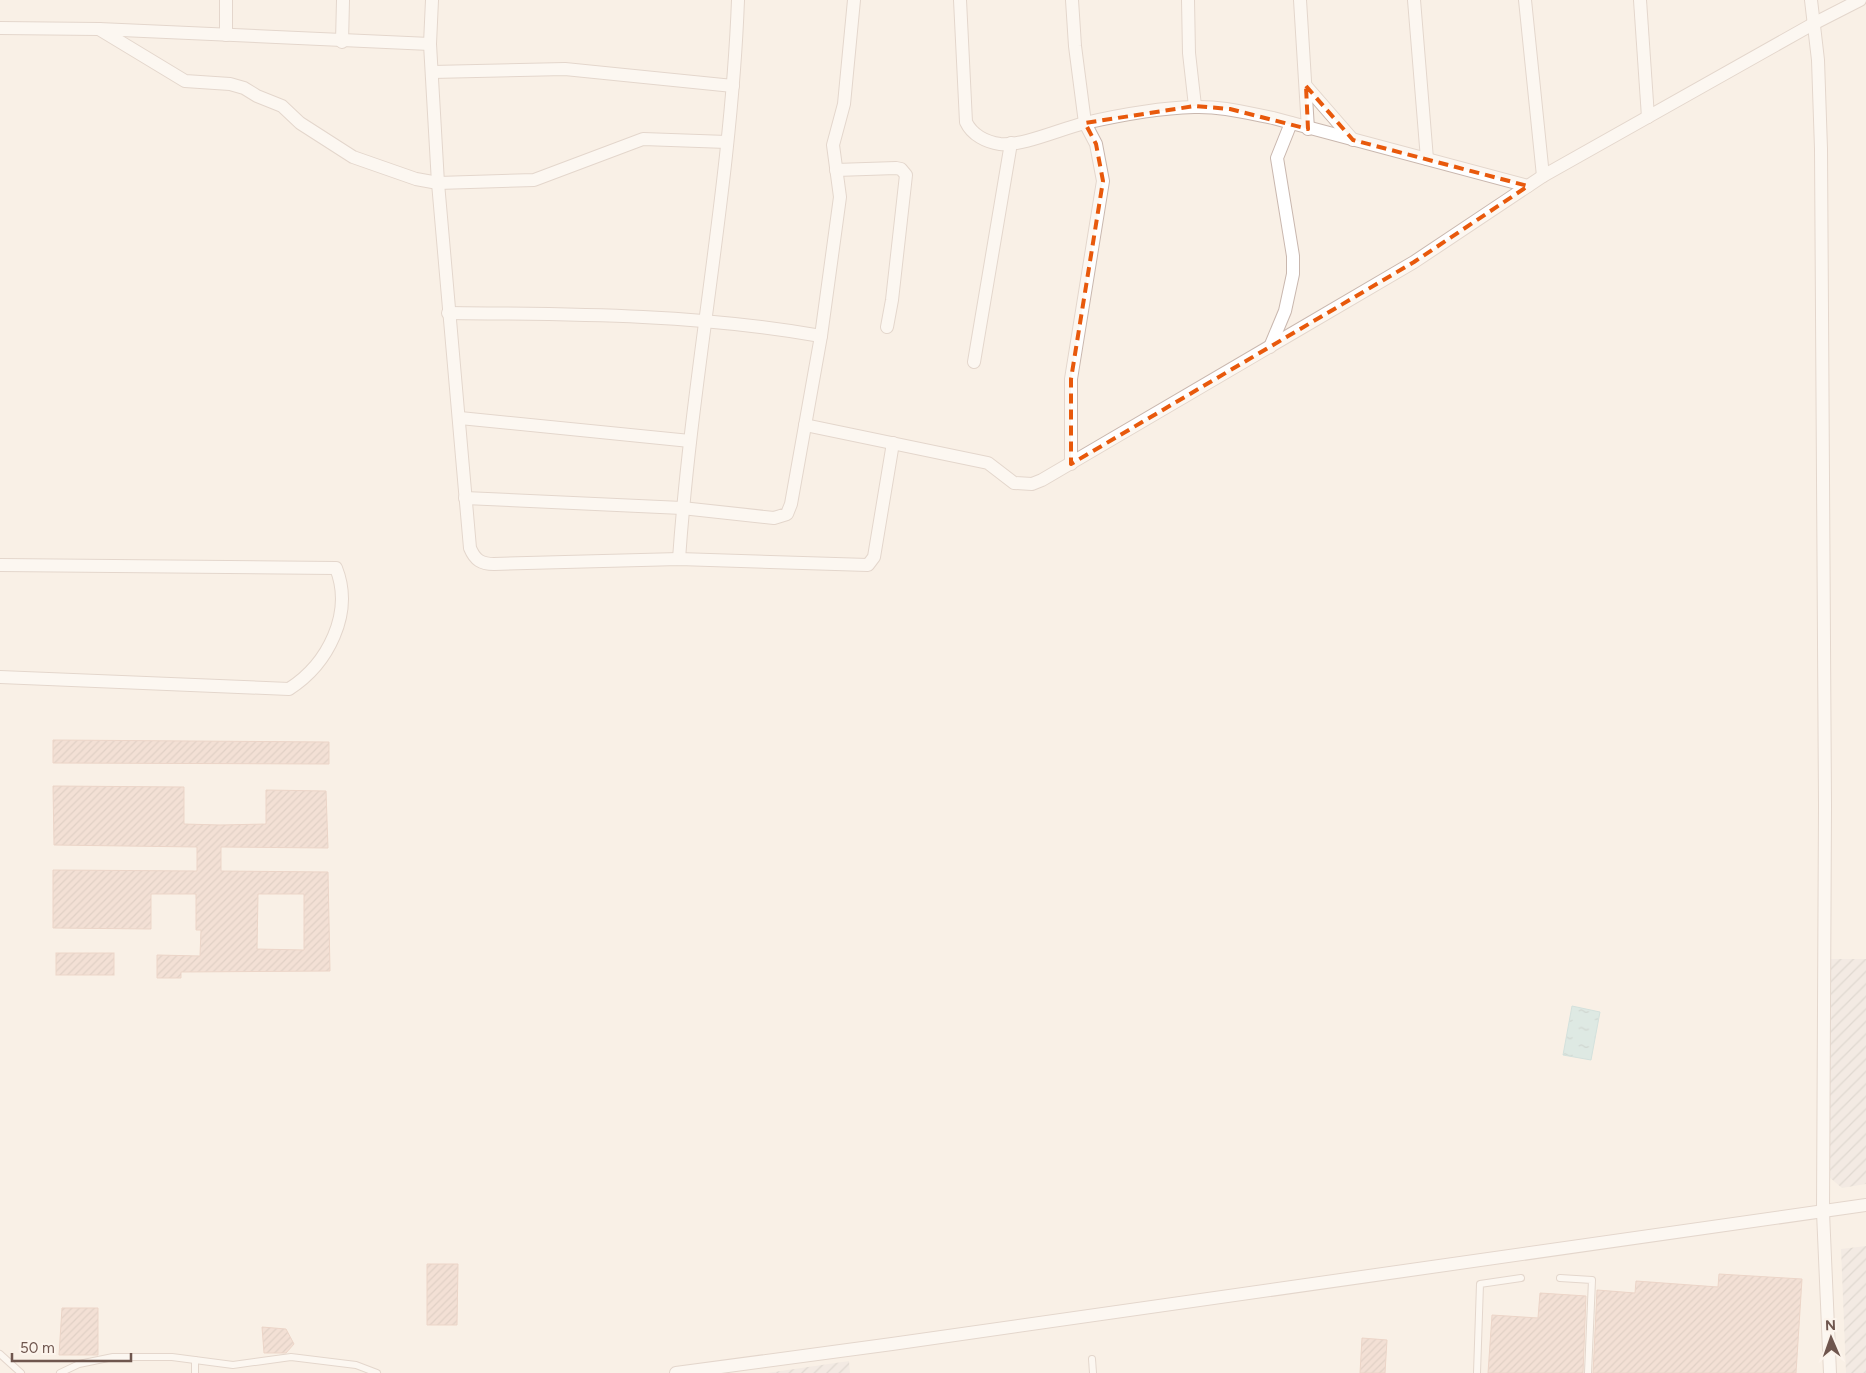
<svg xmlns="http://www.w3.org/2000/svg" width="1866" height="1373" font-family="Figtree,sans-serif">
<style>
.industrial{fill:url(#industrial-furrows)}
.water{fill:url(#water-ripples);stroke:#a5ced1}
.building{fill:url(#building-hatch);stroke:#dbb3a4;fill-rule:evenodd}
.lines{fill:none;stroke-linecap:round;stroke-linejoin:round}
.service-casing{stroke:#c9b7ae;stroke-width:8}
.minor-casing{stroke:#c9b7ae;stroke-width:14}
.service{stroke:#fff;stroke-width:6}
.minor{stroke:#fff;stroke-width:12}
.marked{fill:none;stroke:#e8590c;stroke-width:4;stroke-dasharray:10 6;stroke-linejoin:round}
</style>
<defs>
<pattern id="industrial-furrows" width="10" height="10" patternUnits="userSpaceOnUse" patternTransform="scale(1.25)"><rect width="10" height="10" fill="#eae3e0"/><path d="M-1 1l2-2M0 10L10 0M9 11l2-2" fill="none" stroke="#c2bbb8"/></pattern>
<pattern id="water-ripples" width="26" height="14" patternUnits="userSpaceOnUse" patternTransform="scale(1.25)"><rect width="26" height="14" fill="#bddfe0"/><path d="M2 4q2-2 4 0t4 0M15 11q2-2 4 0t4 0" fill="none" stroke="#9eb8b8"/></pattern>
<pattern id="building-hatch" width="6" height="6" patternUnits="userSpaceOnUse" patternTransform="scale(1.25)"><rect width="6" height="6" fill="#ebcdc1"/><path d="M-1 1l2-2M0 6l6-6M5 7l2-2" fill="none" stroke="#c3a99f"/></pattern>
</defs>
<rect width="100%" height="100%" fill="#f9f0e6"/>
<g class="industrial">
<polygon points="1829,959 1866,959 1866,1184 1842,1188 1829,1177"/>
<polygon points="1866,1246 1866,1373 1846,1373 1841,1249"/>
<polygon points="849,1361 850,1373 767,1373"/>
</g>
<polygon class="water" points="1572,1006 1600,1012 1591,1060 1563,1055"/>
<g class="building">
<polygon points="53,740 329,742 329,764 53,763"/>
<path d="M53 786 184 787V824L220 825 266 824V790L326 791 328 848 221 847V871L328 872 330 971 181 972V978H157V955L200 956 201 930H196V894H151V929L53 928V870L197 871V847L54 845ZM258 894H304V950L257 949Z"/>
<rect x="56" y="953" width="58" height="22"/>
<polygon points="427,1264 458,1264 457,1325 427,1325"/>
<polygon points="1719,1274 1802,1279 1796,1373 1593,1373 1597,1290 1635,1293 1636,1281 1718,1287"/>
<polygon points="1540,1293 1586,1296 1583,1373 1488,1373 1492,1315 1538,1318"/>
<polygon points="62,1308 98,1308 98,1355 59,1355"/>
<polygon points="262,1327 286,1329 294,1344 286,1353 264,1353"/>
<polygon points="1362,1338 1387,1340 1385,1373 1360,1373"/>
</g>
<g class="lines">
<g class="service-casing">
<g id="service">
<polyline points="1560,1278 1592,1280 1588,1373"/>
<polyline points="0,1354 21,1373"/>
<polyline points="1092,1359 1093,1373"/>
<polyline points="60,1373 79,1364 113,1357 172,1357 233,1365 291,1357 356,1365 377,1373"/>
<polyline points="195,1373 195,1360"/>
<polyline points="1477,1373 1480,1284 1521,1278"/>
</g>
</g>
<g class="minor-casing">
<g id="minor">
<path d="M432 0 430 44 438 183 470 548C475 560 481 564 494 564L679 559 868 565 874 557 893 443"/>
<path d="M960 0 966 122C972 135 986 142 1000 144 1024 146 1060 129 1085 123 1120 115 1158 108 1194 107 1221 106 1247 113 1273 118L1528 186"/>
<polyline points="1188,0 1189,53 1195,106"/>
<polyline points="1300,0 1308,129"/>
<polyline points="1414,0 1427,159"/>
<polyline points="1525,0 1543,176"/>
<polyline points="1640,0 1648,117"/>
<polyline points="1811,0 1818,60 1821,149 1825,806 1823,1212 1830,1373"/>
<polyline points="0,28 99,29 430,44"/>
<polyline points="99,29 185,81 230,84 244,88 257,96 282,106 300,123 353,157 416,179 438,183 534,180 643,139 727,142"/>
<polyline points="226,35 226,0"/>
<polyline points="342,42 343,0"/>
<polyline points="432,72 565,69 733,86"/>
<polyline points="1306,86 1353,140"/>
<polyline points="836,170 896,168 901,169 906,175 892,300 887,327"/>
<path d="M448 313C573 314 697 314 821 336"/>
<polyline points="1270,347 1285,311 1293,274 1293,256 1277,158 1291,123"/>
<polyline points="974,362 1011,143"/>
<polyline points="460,418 690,441"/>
<polyline points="805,425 988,463 1014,483 1032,484 1042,480 1414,262 1543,176 1813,24 1860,0"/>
<polyline points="1071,464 1071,379 1103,181 1096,144 1085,123 1075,46 1072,0"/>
<polyline points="465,498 682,508 774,518 787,514 791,504 821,336 840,197 833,145 844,104 854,0"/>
<path d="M679 559C692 372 731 187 738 0"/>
<path d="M0 565 336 568C354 613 328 664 289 689L0 677"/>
<polyline points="676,1373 892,1344 1866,1205"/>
</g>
</g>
<use href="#service" class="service"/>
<use href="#minor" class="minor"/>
</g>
<path d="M0 0H1866V1373H0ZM1306 86 1353 140 1528 186 1414 262 1071 464V379L1103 181 1096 144 1085 123 1195 106 1230 109 1308 129Z" fill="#f9f0e6" fill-opacity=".55" fill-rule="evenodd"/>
<path class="marked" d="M1306 86 1353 140 1528 186 1414 262 1071 464V379L1103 181 1096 144 1085 123 1195 106 1230 109 1308 129Z"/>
<g transform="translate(1831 1338) rotate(358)" stroke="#fcf4ec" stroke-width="4" paint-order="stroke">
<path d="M0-4L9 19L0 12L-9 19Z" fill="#6f564e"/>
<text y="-8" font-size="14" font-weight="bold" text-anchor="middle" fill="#6f564e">N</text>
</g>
<path d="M12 1353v8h119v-8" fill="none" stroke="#6f564e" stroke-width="2.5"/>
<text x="20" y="1353" font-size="15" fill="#6f564e" stroke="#fcf4ec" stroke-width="4" paint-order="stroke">50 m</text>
</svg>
